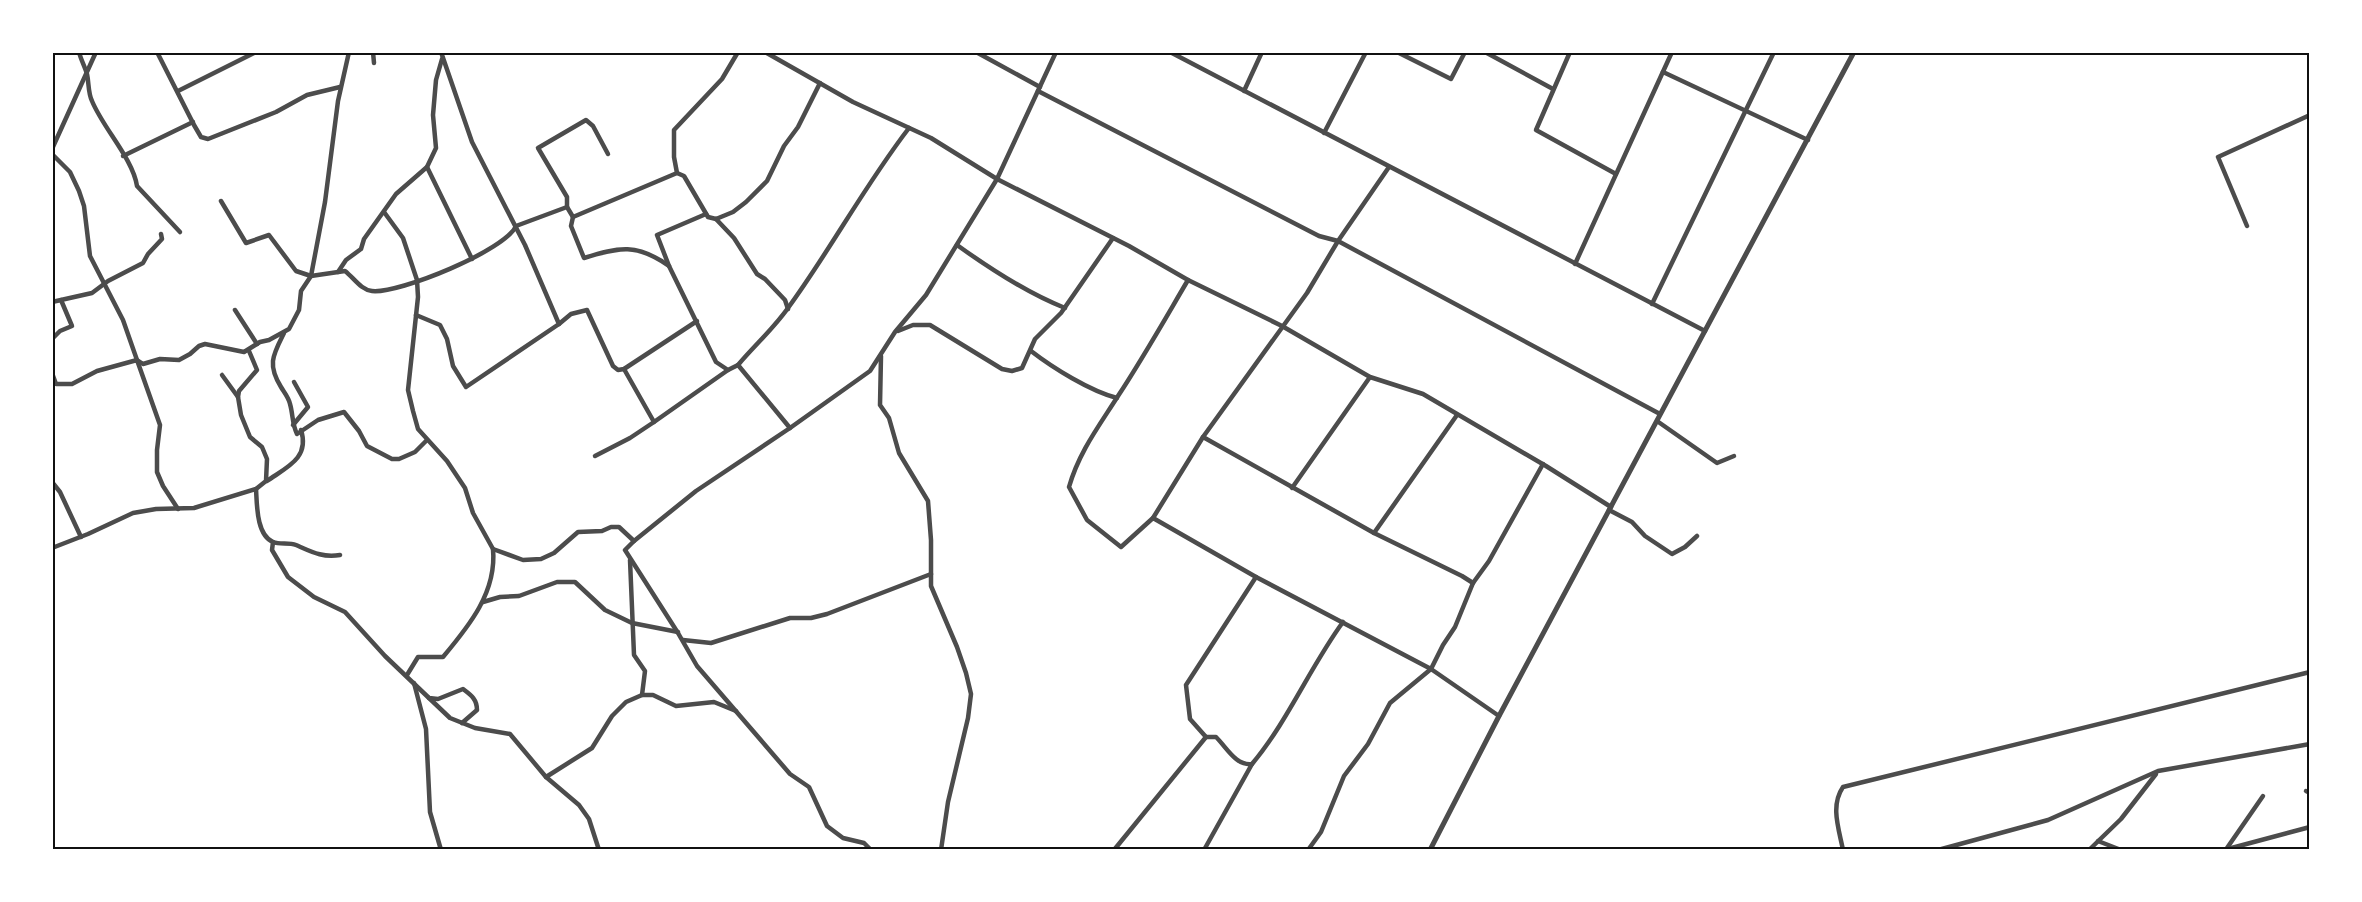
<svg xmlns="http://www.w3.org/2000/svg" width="2362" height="902" font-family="Cabin,sans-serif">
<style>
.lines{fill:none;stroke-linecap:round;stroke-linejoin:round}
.minor{stroke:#4c4c4c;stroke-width:4.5}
.tertiary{stroke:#4c4c4c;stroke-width:5}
.neatline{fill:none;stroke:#111;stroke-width:2}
</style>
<rect width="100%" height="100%" fill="#fff"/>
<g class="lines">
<g class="minor">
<path d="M79 52C81 60 85 67 87 74 89 83 88 93 92 101 103 128 133 159 137 186L180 232"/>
<polyline points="157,52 194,125 201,137 208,139 276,112 307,95 340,87"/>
<polyline points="373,52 374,63"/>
<polyline points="765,52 853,102 931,138 997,179 1129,246 1188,280 1282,326 1370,377 1423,394 1546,466 1611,507"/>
<polyline points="976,52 1040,87"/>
<polyline points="1170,52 1705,331"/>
<polyline points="1397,52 1451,79 1465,52"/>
<polyline points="1485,52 1553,89"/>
<polyline points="1570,52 1536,130 1616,174"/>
<polyline points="1663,72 1808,140"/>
<polyline points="178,91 256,52"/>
<polyline points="1038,91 1319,236 1338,241 1660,414"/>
<polyline points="1244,91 1262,52"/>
<polyline points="1324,133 1366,52"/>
<polyline points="52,149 96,52"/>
<polyline points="52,154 70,172 79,191 84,206 90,256 123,320 137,360 143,364 160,359 179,360 190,354 199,346 205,344 244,352 260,342 269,340 289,329 299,310 301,291 311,276 325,202 338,101 349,52"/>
<polyline points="123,156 193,122"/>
<polyline points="427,167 472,259"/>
<polyline points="677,173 684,176 708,217 716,219 733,212 746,202 767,181 784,146 798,127 820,83"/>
<path d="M221 201 246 243 269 235 296 271 311 276 345 271C354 278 361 290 372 291 399 294 506 250 516 226L567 207 573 217 677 173 674 157V130L722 79 738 52"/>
<polyline points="567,207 567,197 538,148 586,120 593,126 608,154"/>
<polyline points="384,212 403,238 417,280 418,297 408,390 413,411 418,429 447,461 465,488 473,513 493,549 523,560 541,559 554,553 578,532 602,531 611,527 619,527 634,541 625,550 678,633 697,666 790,774 809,787 827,826 843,838 864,843 871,850"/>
<polyline points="706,214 657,235 669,266 716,362 728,370 738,365"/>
<path d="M573 217 571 226 584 258C619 247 637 243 669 266"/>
<polyline points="716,219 734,238 757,274 765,279 785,300 788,309"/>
<polyline points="2247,226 2218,157 2310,115"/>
<path d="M957 245C989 268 1029 294 1065 308"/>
<polyline points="1575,264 1672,52"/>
<polyline points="338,272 346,260 361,249 364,239 396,194 427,167 436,148 433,115 436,80 442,59"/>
<path d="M1188 280C1165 319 1143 358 1118 396 1099 426 1079 452 1069 487L1087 520 1121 547 1153 518 1256 577 1431 669 1499 716"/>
<polyline points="52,302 92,293 108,281 143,263 148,254 162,239 161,234"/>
<polyline points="1652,304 1774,52"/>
<polyline points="235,310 257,344"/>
<polyline points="416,315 440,325 447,339 453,366 466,387 559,324 525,245 472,142 441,52"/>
<polyline points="559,324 571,314 587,310 613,366 618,370 624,369 697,321"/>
<polyline points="898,331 913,325 930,325 1002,369 1012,371 1022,368 1035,339 1061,313 1113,238"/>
<path d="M284 333C273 355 267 364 281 387 284 392 289 398 290 404 293 414 292 424 297 434L318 420 344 412 359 431 367 446 392 459H399L415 452 427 440"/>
<polyline points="52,339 60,331 72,326 61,300"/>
<path d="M1031 351C1053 368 1090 391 1117 398"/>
<polyline points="881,356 880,405 889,418 899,453 928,501 931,540 931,586 957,647 966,673 971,694 968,718 948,802 941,850"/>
<polyline points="624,369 654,422 728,370"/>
<polyline points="52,373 56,384 72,384 97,371 137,360 160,425 157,450 157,472 163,486 178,509"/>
<polyline points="222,375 238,397"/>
<polyline points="1657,421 1717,463 1734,456"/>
<polyline points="293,425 308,407 294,382"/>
<path d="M790 428 738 365C754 346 774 328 788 308 831 249 865 185 909 128"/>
<polyline points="1203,437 1374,533 1462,576 1473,583"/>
<polyline points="595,456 630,438 654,422"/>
<path d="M267 481C287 467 310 458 301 430"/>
<polyline points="52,482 60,492 81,537"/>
<polyline points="1292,488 1370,377"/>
<path d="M256 489C257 503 256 535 273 542 280 545 289 542 296 545 312 552 323 558 340 555"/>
<polyline points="1609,510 1632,522 1645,536 1672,554 1685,547 1697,536"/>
<polyline points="1153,518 1203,437 1307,293 1338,241 1389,167"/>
<polyline points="1374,533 1457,415"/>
<polyline points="634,541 696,491 790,428 870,371 895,332 926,295 997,179 1056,52"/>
<path d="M273 542 272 550 288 577 314 597 345 612 385 656 429 698 438 699 463 689C471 695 477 699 477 710L462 723"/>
<polyline points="52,548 88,534 133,513 156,509 194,508 256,489 266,481 267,459 262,447 250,437 241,415 238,397 239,391 257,370 249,351"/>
<polyline points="630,560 634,655 645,671 642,695"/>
<path d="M1256 577 1186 685 1190 719 1206 737H1216C1227 748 1236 766 1252 764 1288 721 1310 667 1343 622"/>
<polyline points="483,602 500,597 519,596 557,582 575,582 605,610 632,623 678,632"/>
<polyline points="683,640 711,643 790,618 811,618 827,614 931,574"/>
<path d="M407 675 418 657H443C469 626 497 592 493 549"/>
<polyline points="414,683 426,729 430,812 441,850"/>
<polyline points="429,698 450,718 475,728 510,734 546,777 579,805 589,819 599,850"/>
<polyline points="546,777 592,748 612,716 626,702 642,695 653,695 676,706 714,702 736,711"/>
<polyline points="2306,791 2310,793"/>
<polyline points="2098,841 2121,850"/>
<polyline points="2227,848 2263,796"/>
<polyline points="1114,850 1206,737"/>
<polyline points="1204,850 1252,764"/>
<polyline points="1308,850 1321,832 1344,776 1368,744 1390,703 1431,669 1443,645 1455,627 1473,583 1489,561 1543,464"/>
<path d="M1843 850C1839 829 1830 806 1843 787L2310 672"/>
<polyline points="1938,850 2048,820 2158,771 2310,744"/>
<polyline points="2089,850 2121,819 2156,774"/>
<polyline points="2224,850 2310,827"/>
</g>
<polyline class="tertiary" points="1430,850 1499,716 1854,52"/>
</g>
<rect width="2362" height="902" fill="none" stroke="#ffffff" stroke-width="108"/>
<rect x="54" y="54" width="2254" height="794" class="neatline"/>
</svg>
